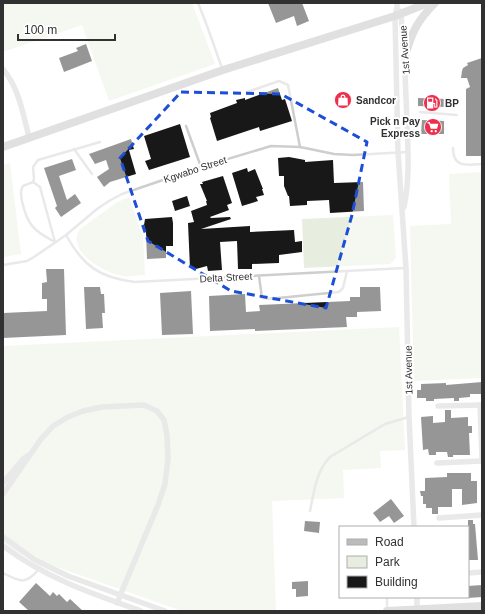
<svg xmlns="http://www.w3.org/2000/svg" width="485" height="614" font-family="Helvetica,sans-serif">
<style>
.green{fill:#e8eedf}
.building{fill:#181818}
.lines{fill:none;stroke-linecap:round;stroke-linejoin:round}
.lane{stroke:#cecece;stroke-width:2.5}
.street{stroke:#cecece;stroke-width:5.5}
.secondary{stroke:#bbb;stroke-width:8}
.marked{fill:none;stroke:#1d4ed8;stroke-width:3;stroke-dasharray:8 5;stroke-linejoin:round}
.labels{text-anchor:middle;stroke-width:4;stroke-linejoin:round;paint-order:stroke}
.street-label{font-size:10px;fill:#313131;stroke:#fff}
.poi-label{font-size:10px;font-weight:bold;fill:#313131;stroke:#fff;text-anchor:start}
</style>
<rect width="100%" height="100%" fill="#fff"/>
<g class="green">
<polygon points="3,3 192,3 215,64 109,101 82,25 3,52"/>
<polygon points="10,163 21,254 3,257 3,165"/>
<polygon points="482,172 482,378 414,381 410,226 451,224 449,174"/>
<path d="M129 197 143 237 145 275C137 275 130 277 123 276 104 273 67 252 79 230L116 203Z"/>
<polygon points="393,215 396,258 390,264 304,268 302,219"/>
<polygon points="399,327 405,450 380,451 381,468 343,470 344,498 272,501 276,611 182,611 3,548 3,346"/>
</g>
<g class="building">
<polygon points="268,3 302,3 309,21 297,26 294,16 276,23"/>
<polygon points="86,44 92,61 64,72 59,58 78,51 76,48"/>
<polygon points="482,58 482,156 466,156 466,89 470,87 467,78 461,78 462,71 463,68 468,65 467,63"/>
<polygon points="278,88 282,100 285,99 292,121 260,131 259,127 217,141 210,118 211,117 210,113 237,103 236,100 245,98 245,100"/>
<polygon points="418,98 447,99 446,107 418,106"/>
<polygon points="422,120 444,121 444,134 421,134"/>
<polygon points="180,124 190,157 149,170 145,161 151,159 144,136"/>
<polygon points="131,139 134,149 129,150 136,174 110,182 104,187 97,177 109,169 106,160 95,164 89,154"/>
<polygon points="289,157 305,160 305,162 333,160 334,183 363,182 364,211 330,213 329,200 307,201 307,205 290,206 289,196 288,196 284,186 284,176 279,176 278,158"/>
<polygon points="72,159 76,170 59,176 67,200 75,194 81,203 61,217 55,208 57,206 44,168"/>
<polygon points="247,168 248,172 255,169 263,189 262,189 264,195 256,197 258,201 242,206 232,173"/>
<polygon points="223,176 232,203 227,205 229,210 210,217 211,218 230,217 231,219 201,229 250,226 250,232 294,230 295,242 302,241 302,252 279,255 279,263 252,264 252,269 238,269 237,241 220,242 222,270 208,271 207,266 196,269 190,268 188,223 194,222 191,211 207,205 206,201 207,201 200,184 203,184 202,182"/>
<polygon points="187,196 190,206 175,211 172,201"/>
<polygon points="172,217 173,223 173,246 166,246 166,258 147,259 146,232 144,225 145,219"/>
<polygon points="46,269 64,269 66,335 3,338 3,313 47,311 47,299 42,299 42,283 47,282"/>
<polygon points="84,287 100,287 101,294 104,294 105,313 102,313 103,328 86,329"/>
<polygon points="360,287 380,287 381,311 357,312 357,317 346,317 347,327 255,331 255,329 210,331 209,296 245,294 246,312 260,311 259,305 350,301 350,297 360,297"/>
<polygon points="191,291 193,334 162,335 160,293"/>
<polygon points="482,382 482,394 470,394 470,397 459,398 459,401 454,401 454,398 434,399 434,401 426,401 426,398 417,398 417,390 421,390 421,384 446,383 446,385"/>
<polygon points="445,410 451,410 451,418 468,417 468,426 472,426 472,433 469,433 470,455 453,455 453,457 448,457 447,452 436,452 436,455 429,455 428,449 423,450 421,417 433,416 433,423 445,422"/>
<polygon points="447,473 471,473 471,481 477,481 477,503 462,505 462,489 452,489 452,507 438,507 438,514 432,514 432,508 426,508 426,504 423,504 423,496 421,496 420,491 425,491 425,478 447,477"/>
<polygon points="391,499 404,516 394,523 389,516 380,522 373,513"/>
<polygon points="468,520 473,520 473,524 475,524 478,560 468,560"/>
<polygon points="305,521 320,522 319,533 304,531"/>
<polygon points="308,581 308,596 296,597 296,589 292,589 292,582"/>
<polygon points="36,583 50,596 53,592 57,596 59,594 67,602 70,599 83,611 29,611 19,602"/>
<polygon points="482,585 482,597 468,598 468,586"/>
</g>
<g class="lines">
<g class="lane">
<path d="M198 3C207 24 214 46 222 68"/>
<polyline points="247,92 279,81 288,85 300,147"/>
<polyline points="420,112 457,115"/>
<polyline points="186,126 201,167"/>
<path d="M453 148C453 168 466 165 482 164"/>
<polyline points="74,149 92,174"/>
<path d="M33 182 40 187 55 242C34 231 27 225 22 201 21 195 20 191 23 186Z"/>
<polyline points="33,182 34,179 33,167 38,160 100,142"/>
<path d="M66 235C83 266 100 278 135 282L405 268"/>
<polyline points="3,265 27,261 34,257 66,235 97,209 109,201 122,194 201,167 271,146 300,147 334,154 353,155 408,152"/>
<polyline points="259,276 262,298 268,299 339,292 343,288 347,271"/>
<path d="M310 511C314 492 316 471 330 457L385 424 409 417"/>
<path d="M3 573C20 582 26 585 39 569"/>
<polyline points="387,597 387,610"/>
</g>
<g class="street">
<polyline points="397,3 397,7 395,16 398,152 406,268 409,416 414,527"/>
<path d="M400 11 401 13C404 49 406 85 407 121 408 150 410 179 404 207"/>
<path d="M3 69C19 88 23 114 29 137"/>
<polyline points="480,405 482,459"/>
<polyline points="438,406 482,405"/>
<polyline points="437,463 482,461"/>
<polyline points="3,483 23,459 29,455"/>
<polyline points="3,494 41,439 53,426 68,417 83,411 102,407 144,405 157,411 164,420 167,435 168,459 165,484 158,505 117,603"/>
<polyline points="439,518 482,515"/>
<polyline points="3,537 35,560 68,576 165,611"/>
<path d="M3 546C48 579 90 593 141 611"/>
<polyline points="468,573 482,572"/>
<polyline points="417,597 417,611"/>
</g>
<g class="secondary">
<path d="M405 56C412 32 417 21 435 3"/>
<polyline points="3,147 223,70 395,16 428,3"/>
<polyline points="387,611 482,606"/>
</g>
</g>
<path d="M0 0H485V614H0ZM181 92 281 94 367 142 352 215 326 308 231 291 148 241 120 158Z" fill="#fff" fill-opacity=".55" fill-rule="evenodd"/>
<path class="marked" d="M181 92 281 94 367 142 352 215 326 308 231 291 148 241 120 158Z"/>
<defs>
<g id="shop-disc" transform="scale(0.9)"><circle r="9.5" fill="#eb2f4d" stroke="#fff"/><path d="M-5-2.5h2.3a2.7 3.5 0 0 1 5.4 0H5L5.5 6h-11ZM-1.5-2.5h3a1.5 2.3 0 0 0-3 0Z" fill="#fff"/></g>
<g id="fuel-disc" transform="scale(0.9)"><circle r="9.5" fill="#eb2f4d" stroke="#fff"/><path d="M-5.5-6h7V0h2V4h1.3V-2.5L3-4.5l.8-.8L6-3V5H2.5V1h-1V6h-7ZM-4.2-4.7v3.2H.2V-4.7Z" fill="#fff"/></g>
<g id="supermarket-disc" transform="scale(0.9)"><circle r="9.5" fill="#eb2f4d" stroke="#fff"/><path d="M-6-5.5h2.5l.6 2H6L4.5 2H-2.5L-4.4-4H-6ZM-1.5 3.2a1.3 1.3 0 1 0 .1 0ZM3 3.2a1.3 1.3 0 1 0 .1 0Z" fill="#fff"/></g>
</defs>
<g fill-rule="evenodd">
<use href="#shop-disc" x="343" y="100"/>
<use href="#fuel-disc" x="432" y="103"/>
<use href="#supermarket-disc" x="433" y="127"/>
</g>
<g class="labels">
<g class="street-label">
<text transform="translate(404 50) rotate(-94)" y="4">1st Avenue</text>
<text transform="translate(195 169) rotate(-18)" y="4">Kgwabo Street</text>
<text transform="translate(226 277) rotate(-3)" y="4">Delta Street</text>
<text transform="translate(408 370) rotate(-91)" y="4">1st Avenue</text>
</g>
<g class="poi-label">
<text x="356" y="104">Sandcor</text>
<text x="445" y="107">BP</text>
<text x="420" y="125" text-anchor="end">Pick n Pay<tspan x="420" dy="12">Express</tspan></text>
</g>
</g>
<rect width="485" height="614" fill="none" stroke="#313131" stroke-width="8"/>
<rect x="339" y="526" width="130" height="72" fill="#ffffff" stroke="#adadad"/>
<rect x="347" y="539" width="20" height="6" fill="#bbbbbb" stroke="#adadad"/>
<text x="375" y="546" font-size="12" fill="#313131">Road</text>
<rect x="347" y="556" width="20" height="12" fill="#e8eedf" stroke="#adadad"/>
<text x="375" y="566" font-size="12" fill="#313131">Park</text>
<rect x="347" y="576" width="20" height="12" fill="#181818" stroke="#adadad"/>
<text x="375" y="586" font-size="12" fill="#313131">Building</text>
<path d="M18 34v6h97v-6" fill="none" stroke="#313131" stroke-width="2"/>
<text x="24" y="34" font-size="12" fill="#313131" stroke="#ffffff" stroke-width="3" paint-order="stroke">100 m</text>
</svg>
